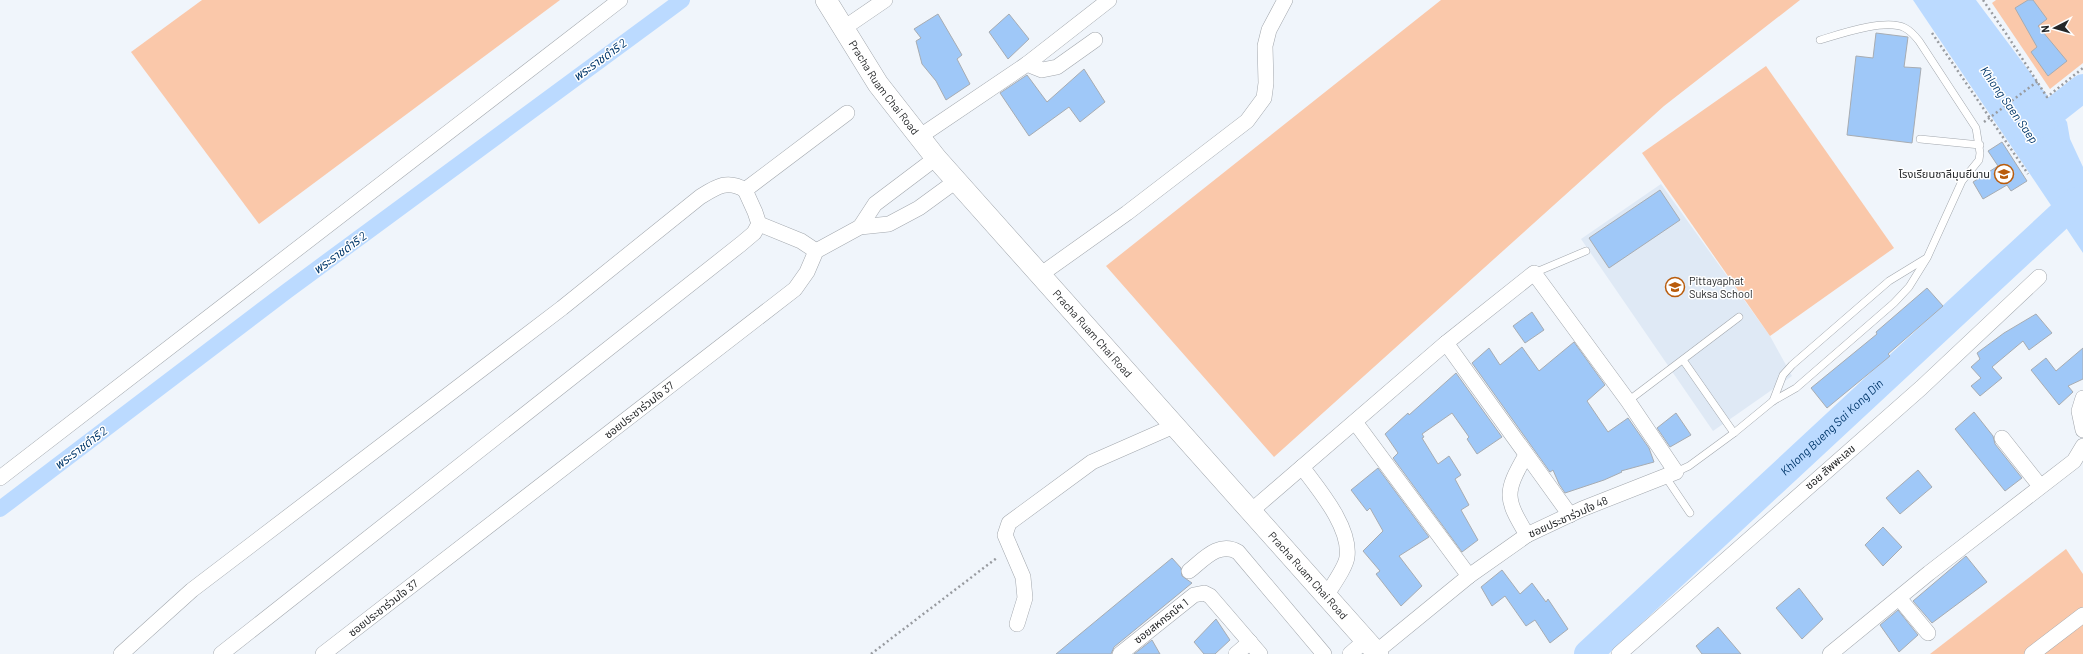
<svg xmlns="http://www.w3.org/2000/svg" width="2083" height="654" font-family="Barlow,'Noto Sans Thai',sans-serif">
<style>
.built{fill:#dfe9f5}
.green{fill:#fac8aa}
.water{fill:#bbdaff}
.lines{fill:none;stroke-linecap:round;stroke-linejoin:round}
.canal{stroke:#bbdaff;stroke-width:16}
.river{stroke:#bbdaff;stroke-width:28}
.building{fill:#9fc8f8;stroke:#a7acb2}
.service-casing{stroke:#a2a7ad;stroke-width:8}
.minor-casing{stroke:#a2a7ad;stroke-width:16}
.secondary-casing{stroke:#a2a7ad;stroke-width:22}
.path{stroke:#989ba0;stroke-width:2.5;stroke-dasharray:2 3;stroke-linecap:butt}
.service{stroke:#fff;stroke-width:7}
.minor{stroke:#fff;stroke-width:15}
.secondary{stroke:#fff;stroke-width:21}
.labels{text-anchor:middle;stroke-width:3;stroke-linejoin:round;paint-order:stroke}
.street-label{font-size:11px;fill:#252729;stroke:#fff}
.poi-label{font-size:11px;fill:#252729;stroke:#fff;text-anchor:end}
.water-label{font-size:12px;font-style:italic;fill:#00376b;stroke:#fff}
</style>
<rect width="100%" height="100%" fill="#f0f5fb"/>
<polygon class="built" points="1661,184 1770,336 1792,376 1713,431 1581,239"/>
<g class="green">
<polygon points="202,0 560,0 259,224 131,52"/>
<polygon points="1441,0 1800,0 1664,106 1274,457 1106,266"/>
<polygon points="1996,0 2083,0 2083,63 2050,89 1992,3"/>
<polygon points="1766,66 1894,248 1770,336 1642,153"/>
<polygon points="2066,549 2083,574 2083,654 1930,654"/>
</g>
<polygon class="water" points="1913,0 1976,0 2067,122 2070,139 2083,167 2083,253"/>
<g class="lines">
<polyline class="canal" points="0,509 287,291 682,0"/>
<g class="river">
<polyline points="2027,132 2083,88"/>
<path id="s1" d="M1588 654 2076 201"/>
</g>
</g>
<g class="building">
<polygon points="2028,0 2033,0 2047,19 2038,26 2067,61 2048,76 2031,52 2037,47 2015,8"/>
<polygon points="938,14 962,55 957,59 970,84 946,100 936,81 922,64 916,41 921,38 914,29"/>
<polygon points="1009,14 1029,39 1008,59 989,32"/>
<polygon points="1876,33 1908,37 1904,67 1921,68 1912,143 1847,135 1856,56 1873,58"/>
<polygon points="1084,69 1105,102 1080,122 1069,107 1029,136 1000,93 1027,75 1047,102"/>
<polygon points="2002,142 2027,181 2011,191 2007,185 1983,199 1973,182 1998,166 1988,151"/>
<polygon points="1660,190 1680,220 1609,268 1589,238"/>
<polygon points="1927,288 1943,306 1888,354 1890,356 1827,408 1811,388 1877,334 1876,332"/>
<polygon points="1532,312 1544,330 1525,343 1513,326"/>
<polygon points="2036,314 2052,333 2029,350 2023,341 1992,367 2002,378 1980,396 1971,386 1981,378 1971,367 1980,359 1977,353 2004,333"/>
<polygon points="1574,342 1605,385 1587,401 1608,432 1628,418 1649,448 1654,462 1621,471 1622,472 1604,480 1565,493 1559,484 1553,470 1550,472 1472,363 1489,348 1500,365 1522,347 1539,371"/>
<polygon points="2083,348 2083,379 2068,386 2073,392 2059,405 2031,370 2046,358 2056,371"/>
<polygon points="1456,373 1502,437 1477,454 1467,439 1469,437 1452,413 1422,434 1424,437 1422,438 1438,464 1449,456 1461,475 1455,479 1469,505 1461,510 1478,540 1462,552 1393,458 1398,453 1385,434 1408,413 1409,415"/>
<polygon points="1974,412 1993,436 1995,444 2022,478 2005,491 1955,429"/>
<polygon points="1676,413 1691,435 1670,447 1657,428"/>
<polygon points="1378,468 1429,537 1399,556 1422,586 1401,606 1376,574 1380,571 1363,551 1383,531 1370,508 1367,511 1351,490"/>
<polygon points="1918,470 1932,487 1900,514 1886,498"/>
<polygon points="1883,527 1902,547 1883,566 1865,545"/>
<polygon points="1966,556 1987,582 1932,623 1913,601"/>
<polygon points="1172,558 1181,568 1182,576 1192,583 1114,647 1111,654 1056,654"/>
<polygon points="1502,570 1520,594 1532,583 1546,602 1548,599 1568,629 1550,643 1535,620 1526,626 1505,596 1492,606 1481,587"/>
<polygon points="1799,588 1823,619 1802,639 1776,608"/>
<polygon points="1898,610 1918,635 1899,652 1880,625"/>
<polygon points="1216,619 1230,640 1215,654 1204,654 1194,642"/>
<polygon points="1718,627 1741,654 1702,654 1696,646"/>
<polygon points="1152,640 1160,654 1134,654"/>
</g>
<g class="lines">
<g class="service-casing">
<g id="service">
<polyline points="1920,139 1980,145"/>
<polyline points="1534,273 1586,251"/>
<polyline points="1683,360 1734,433"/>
<polyline points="1628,401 1739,317"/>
<polyline points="1773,401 1783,375 1792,365 1889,281 1925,259"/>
<path d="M1676 472 1689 466 1734 433 1773 401 1796 388 1894 303 1909 287 1927 258 1962 181 1979 160 1980 153 1976 128 1919 41C1915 36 1911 31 1905 28 1886 18 1840 34 1820 40"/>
<polyline points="1665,476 1690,513"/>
</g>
</g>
<g class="minor-casing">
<g id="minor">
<polyline points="844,28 885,0"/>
<polyline points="1027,64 1042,70 1057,67 1095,40"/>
<polyline points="919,137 1027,64 1109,0"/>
<polyline points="759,224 755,212 745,190 847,113"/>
<polyline points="860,227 875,204 936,158"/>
<polyline points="1040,275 1127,213 1247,121 1264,98 1266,83 1265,46 1269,30 1285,0"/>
<polyline points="1446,343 1570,515"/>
<polyline points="2083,398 2079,411 2083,430"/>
<polyline points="1355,422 1469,576"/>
<polyline points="2002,438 2040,486"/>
<path d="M1526 455C1504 493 1505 498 1527 535"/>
<path d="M1302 467C1319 490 1351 527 1347 557 1346 567 1332 586 1326 596"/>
<polyline points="0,478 620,0"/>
<polyline points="1251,511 1446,343 1534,273 1628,401 1676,472 1582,509 1527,535 1469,576 1376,652"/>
<path d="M1189 571C1204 559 1219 541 1238 552L1324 654"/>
<polyline points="1899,598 1928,633"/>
<polyline points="1017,624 1025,598 1023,577 1005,535 1009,523 1092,462 1174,426"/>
<path d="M121 654 192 590 562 308 700 197C716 187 727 179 745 190"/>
<polyline points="221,654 741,244 754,233 759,224 801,241 816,251"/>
<polyline points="323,654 795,289 807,272 816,251 860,227 889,224 919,208 956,181"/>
<polyline points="1120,654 1194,595 1204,593 1210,596 1260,654"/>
<polyline points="1236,654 1250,642"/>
<polyline points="1350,654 1366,640"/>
<polyline points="1619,654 1921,388 2039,277"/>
<polyline points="1830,654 1929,573 2074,461 2083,446"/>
<polyline points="2032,654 2083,615"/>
</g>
</g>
<g class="secondary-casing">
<g id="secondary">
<path id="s2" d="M826 0 878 84 936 158 1378 654"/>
</g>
</g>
<g class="path">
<polyline points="1983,0 2007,35 2047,97 2083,68"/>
<polyline points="1932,33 2028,174"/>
<polyline points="1984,122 2038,81"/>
<polyline points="871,654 998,557"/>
</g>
<use href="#service" class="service"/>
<use href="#minor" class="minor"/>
<use href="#secondary" class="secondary"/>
</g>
<defs>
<g id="school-ring" transform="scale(1)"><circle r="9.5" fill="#fff" stroke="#b95c0c" stroke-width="1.5"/><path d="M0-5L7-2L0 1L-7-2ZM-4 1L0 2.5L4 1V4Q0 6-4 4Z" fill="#b95c0c"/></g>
</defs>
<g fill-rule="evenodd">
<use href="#school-ring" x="2004" y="174"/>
<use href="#school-ring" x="1675" y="287"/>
</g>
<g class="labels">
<g class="street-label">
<text dy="4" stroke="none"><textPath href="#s2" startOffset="105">Pracha Ruam Chai Road</textPath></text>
<text dy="4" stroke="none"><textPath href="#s2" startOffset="428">Pracha Ruam Chai Road</textPath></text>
<text transform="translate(639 410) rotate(-38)" y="4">ซอยประชาร่วมใจ 37</text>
<text transform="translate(1830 467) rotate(-41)" y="4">ซอย สัพพะเลข</text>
<text transform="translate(1568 517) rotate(-24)" y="4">ซอยประชาร่วมใจ 48</text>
<text dy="4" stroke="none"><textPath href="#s2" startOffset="752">Pracha Ruam Chai Road</textPath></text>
<text transform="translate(383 608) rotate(-38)" y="4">ซอยประชาร่วมใจ 37</text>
<text transform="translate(1161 621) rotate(-38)" y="4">ซอยสหกรณ์ฯ 1</text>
</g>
<g class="poi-label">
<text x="1990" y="178">โรงเรียนซาลีมุนยีนาน</text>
<text x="1689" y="285" text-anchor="start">Pittayaphat<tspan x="1689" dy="13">Suksa School</tspan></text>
</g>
<g class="water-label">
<text transform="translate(600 60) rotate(-36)" y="4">พระราชดำริ 2</text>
<text transform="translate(2009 105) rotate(55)" y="4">Khlong Saen Saep</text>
<text transform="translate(340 253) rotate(-36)" y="4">พระราชดำริ 2</text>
<text dy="4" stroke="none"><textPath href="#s1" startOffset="333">Khlong Bueng Sai Kong Din</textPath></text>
<text transform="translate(81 448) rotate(-37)" y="4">พระราชดำริ 2</text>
</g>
</g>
<g transform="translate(2055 28) rotate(264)" stroke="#ffffff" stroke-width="3" paint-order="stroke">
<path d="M0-3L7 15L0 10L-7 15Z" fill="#252729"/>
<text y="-6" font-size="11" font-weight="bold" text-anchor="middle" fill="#252729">N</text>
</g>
</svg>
